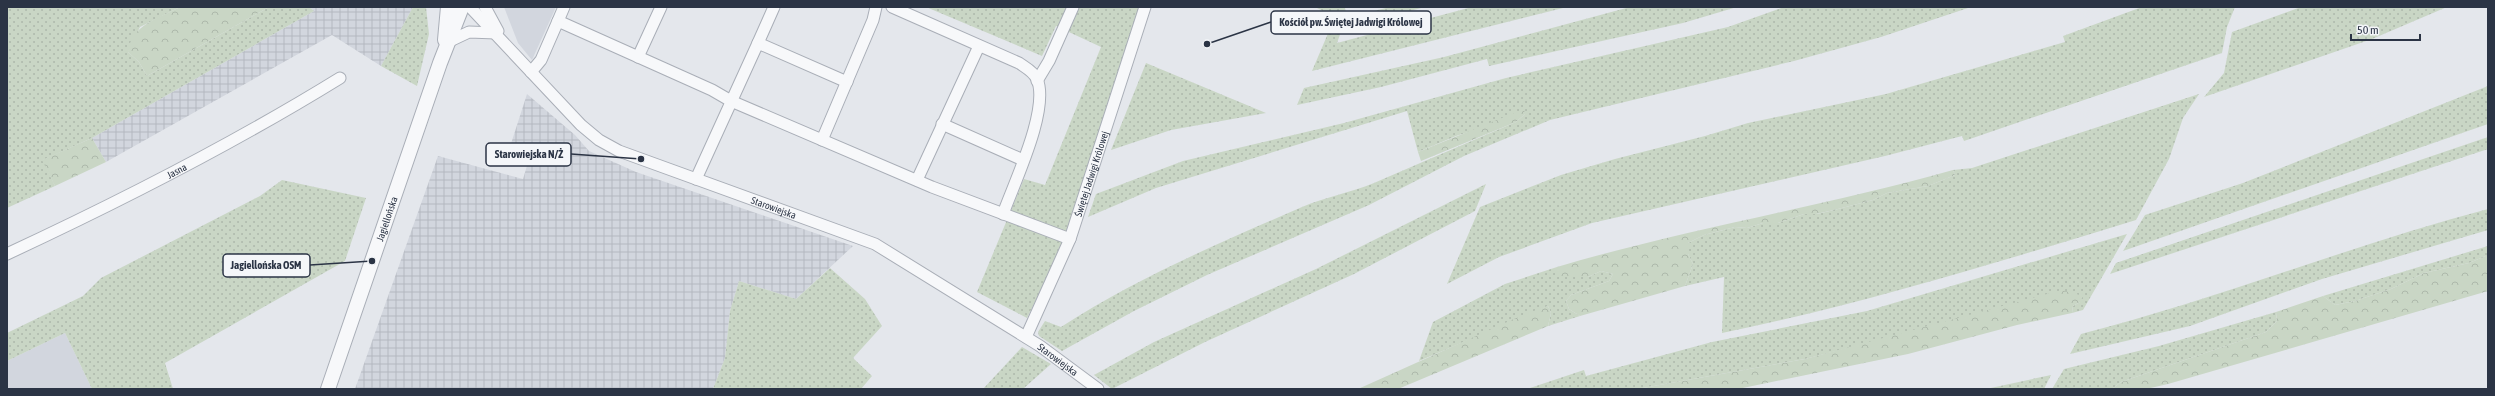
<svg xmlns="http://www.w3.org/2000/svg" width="2495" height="396" font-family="'Asap Condensed',sans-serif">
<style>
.built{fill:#d2d6de}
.industrial{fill:url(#industrial-grid)}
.grass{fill:url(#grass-dots)}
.forest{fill:url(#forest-crowns)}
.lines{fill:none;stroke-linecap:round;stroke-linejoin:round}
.minor-casing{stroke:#a9aeb7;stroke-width:13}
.tertiary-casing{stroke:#a9aeb7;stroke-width:16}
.minor{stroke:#f7f8fa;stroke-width:11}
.tertiary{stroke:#f7f8fa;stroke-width:14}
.labels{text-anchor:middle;stroke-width:3;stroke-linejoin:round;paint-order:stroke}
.street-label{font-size:10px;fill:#2b3445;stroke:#f4f6f9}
.leader{fill:none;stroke:#2b3445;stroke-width:1.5}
.callout-dot{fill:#2b3445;stroke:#f4f6f9;stroke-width:1.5}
.callout{fill:#f4f6f9;stroke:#2b3445;stroke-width:1.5}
.callout-label{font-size:11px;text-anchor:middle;font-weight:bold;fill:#2b3445}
</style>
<defs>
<pattern id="industrial-grid" width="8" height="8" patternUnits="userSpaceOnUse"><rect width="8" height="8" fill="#d2d6de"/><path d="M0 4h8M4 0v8" fill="none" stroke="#b4b8c0"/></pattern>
<pattern id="grass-dots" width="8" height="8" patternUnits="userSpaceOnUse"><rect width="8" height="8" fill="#c9d6c5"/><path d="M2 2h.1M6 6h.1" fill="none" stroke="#adb8ab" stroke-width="1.8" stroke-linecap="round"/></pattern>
<pattern id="forest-crowns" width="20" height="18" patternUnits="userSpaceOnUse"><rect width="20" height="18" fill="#c9d6c5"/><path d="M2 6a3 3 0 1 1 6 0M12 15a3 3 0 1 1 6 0" fill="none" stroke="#adb8ab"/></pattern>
</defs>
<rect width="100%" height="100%" fill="#e4e7ec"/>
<g class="built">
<polygon points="504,7 556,7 532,60 518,43"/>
<polygon points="65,333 92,389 7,389 7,361"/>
</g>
<g class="industrial">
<polygon points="309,7 413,7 381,66 332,35 106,162 92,138 314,11"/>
<polygon points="527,94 575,135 589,151 636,172 853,246 796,299 739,281 730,311 725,358 713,389 355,389 438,156 523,179 529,159 508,153"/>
</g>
<g class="grass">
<polygon points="7,7 180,7 140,27 128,52 139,62 147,76 269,7 309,7 314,11 92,138 43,160 55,186 7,208"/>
<polygon points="413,7 426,7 429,34 417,86 381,66"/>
<polygon points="926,7 1139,7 1072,218 1060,252 1027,318 977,292 1024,179 1045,185 1101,47 1056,26 1042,56"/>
<polygon points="1315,7 1345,7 1346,18 1390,7 1425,7 1342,29 1337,43 1472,7 1567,7 1312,71 1335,17"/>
<polygon points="1630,7 1737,7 1683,23 1489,66 1487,59 1381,87 1297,105 1304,88 1444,57"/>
<path d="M1784 7H1971L1881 37 1794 61 1550 120 1464 156 1369 205 1207 275 1134 311 1062 351 1039 336 1038 332 1045 321 1061 327C1137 278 1219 243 1302 207 1325 197 1350 193 1374 183 1421 163 1468 142 1516 122L1525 114 1456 136 1418 152 1407 111 1156 188 1088 217 1096 194 1183 161 1344 123 1506 78 1728 27Z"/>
<polygon points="2142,7 2235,7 2227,27 2222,53 1964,141 1962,136 1885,156 1592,223 1499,257 1447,284 1480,207 1561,175 1615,159 1705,136 1748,123 1886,94 2065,42 2063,36"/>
<polygon points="2301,7 2447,7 2372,39 2204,97 2224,73 2232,32"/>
<polygon points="1146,63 1266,113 1171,130 1111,150"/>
<polygon points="2488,86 2488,124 2123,251 2145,215 2243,183"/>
<path d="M2199 94 2183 118 2169 159 2136 220C1999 262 1863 304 1722 333L1724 277 1685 286 1693 264 1688 254V243L1704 235 1735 227 1747 228 1763 223H1778L1804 214H1817L1834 210 1873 200 1887 193 1928 186 1955 175 1953 170 1972 168Z"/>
<polygon points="2488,137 2488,149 2110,274 2116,263"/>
<polygon points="282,180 366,198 345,261 165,363 173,389 92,389 65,333 7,361 7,333 83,296 101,278 260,196"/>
<polygon points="1486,184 1475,211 1354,274 1205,342 1112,389 1094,375 1154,342 1316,269"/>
<path d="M2488 209V230L2322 279 2190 326 2070 354 2081 334C2219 299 2351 245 2488 209Z"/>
<polygon points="2127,234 2083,310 2072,313 2073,306 2080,302 1903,334 1805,359 1637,389 1527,389 1584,370 1586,376 1712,342 1867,311"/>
<polygon points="2488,246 2488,255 2469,263 2424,273 2391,289 2355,301 2335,305 2323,296"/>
<polygon points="1557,267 1557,277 1588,277 1601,271 1613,274 1609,281 1571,295 1566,301 1569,309 1580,316 1548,326 1551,313 1548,306 1419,361 1433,322 1505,284"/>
<polygon points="830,268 865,299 882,326 853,358 872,376 861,389 713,389 725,358 730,311 739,281 796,299"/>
<polygon points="2276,312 2277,321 2266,332 2121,382 2112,389 2052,389 2064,369 2159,346"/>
<polygon points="1022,347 1051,364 1023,389 983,389"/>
<polygon points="2051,375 2044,389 1986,389"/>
</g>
<g class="forest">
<path d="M180 7H269L147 76 139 62 128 52C131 25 159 18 180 7Z"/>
<polygon points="1524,109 1525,114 1516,122 1421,161 1418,152"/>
<polygon points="92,138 106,162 55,186 42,160"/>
<path d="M1953 170 1955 175 1928 186 1887 193 1873 200 1834 210 1816 214H1804L1778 223H1763L1747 228 1735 227 1704 235 1688 243V254L1693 264 1685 286 1580 316 1569 309 1566 301 1571 295 1609 281 1613 274 1601 271 1588 277H1557V267C1688 228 1822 207 1953 170Z"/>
<polygon points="2488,255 2488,291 2168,384 2146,389 2112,389 2121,382 2266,332 2277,321 2276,312 2323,296 2335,305 2355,301 2391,289 2424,273 2469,263"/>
<polygon points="2062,290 2083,296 2080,302 2073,306 2072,313 2017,325 1908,354 1738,389 1637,389 1805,359"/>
<polygon points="1548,306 1551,313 1548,326 1398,389 1358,389 1525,314"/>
</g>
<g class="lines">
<g class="minor-casing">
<g id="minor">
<path id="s1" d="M470 7 581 125 599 140 619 151 875 244 1040 346 1098 389"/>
<polyline points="485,7 498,31"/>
<path d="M892 7 1019 63C1026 68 1033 71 1037 79 1050 109 1014 183 1003 214"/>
<polyline points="558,21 564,7"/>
<polyline points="450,41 469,32 496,33"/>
<polyline points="758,43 774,7"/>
<polyline points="638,57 661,7"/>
<polyline points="531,72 541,60 558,21 712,90 731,101 932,187 1070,239"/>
<polyline points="1037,81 1049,61 1073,7"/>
<polyline points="942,124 1023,160"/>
<polyline points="822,140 873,20 876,7"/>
<polyline points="696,179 758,43 847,82"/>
<polyline points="917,180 979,46"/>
<path id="s2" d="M7 254C121 201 233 144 340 78"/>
<path id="s3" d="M1026 337 1070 239 1145 7"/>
</g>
</g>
<g class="tertiary-casing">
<g id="tertiary">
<polyline points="445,40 448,7"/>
<path id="s4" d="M328 389 440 63 462 7"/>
</g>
</g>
<use href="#minor" class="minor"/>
<use href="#tertiary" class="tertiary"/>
</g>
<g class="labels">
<g class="street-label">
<text dy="4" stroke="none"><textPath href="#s2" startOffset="189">Jasna</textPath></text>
<text dy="4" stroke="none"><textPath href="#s3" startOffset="176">Świętej Jadwigi Królowej</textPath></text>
<text dy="4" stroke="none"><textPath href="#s1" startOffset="373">Starowiejska</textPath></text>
<text dy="4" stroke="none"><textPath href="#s4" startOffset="180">Jagiellońska</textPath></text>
<text dy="4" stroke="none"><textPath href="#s1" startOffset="697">Starowiejska</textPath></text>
</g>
</g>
<path class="leader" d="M1207 44L1271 22M641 159L571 154M372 261L310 265"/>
<g class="callout-dot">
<circle cx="1207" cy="44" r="4"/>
<circle cx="641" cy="159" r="4"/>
<circle cx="372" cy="261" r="4"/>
</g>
<g class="callout">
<rect x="1271" y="11" width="160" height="23" rx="4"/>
<rect x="486" y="143" width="85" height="23" rx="4"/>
<rect x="223" y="254" width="87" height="23" rx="4"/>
</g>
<g class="callout-label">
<text x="1351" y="26">Kościół pw. Świętej Jadwigi Królowej</text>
<text x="529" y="158">Starowiejska N/Ż</text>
<text x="266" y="269">Jagiellońska OSM</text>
</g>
<rect width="2495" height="396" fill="none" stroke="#2b3445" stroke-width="16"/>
<path d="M2351 34v6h69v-6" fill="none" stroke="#2b3445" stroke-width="2"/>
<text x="2357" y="34" font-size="12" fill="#2b3445" stroke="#f4f6f9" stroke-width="3" paint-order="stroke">50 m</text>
</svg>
